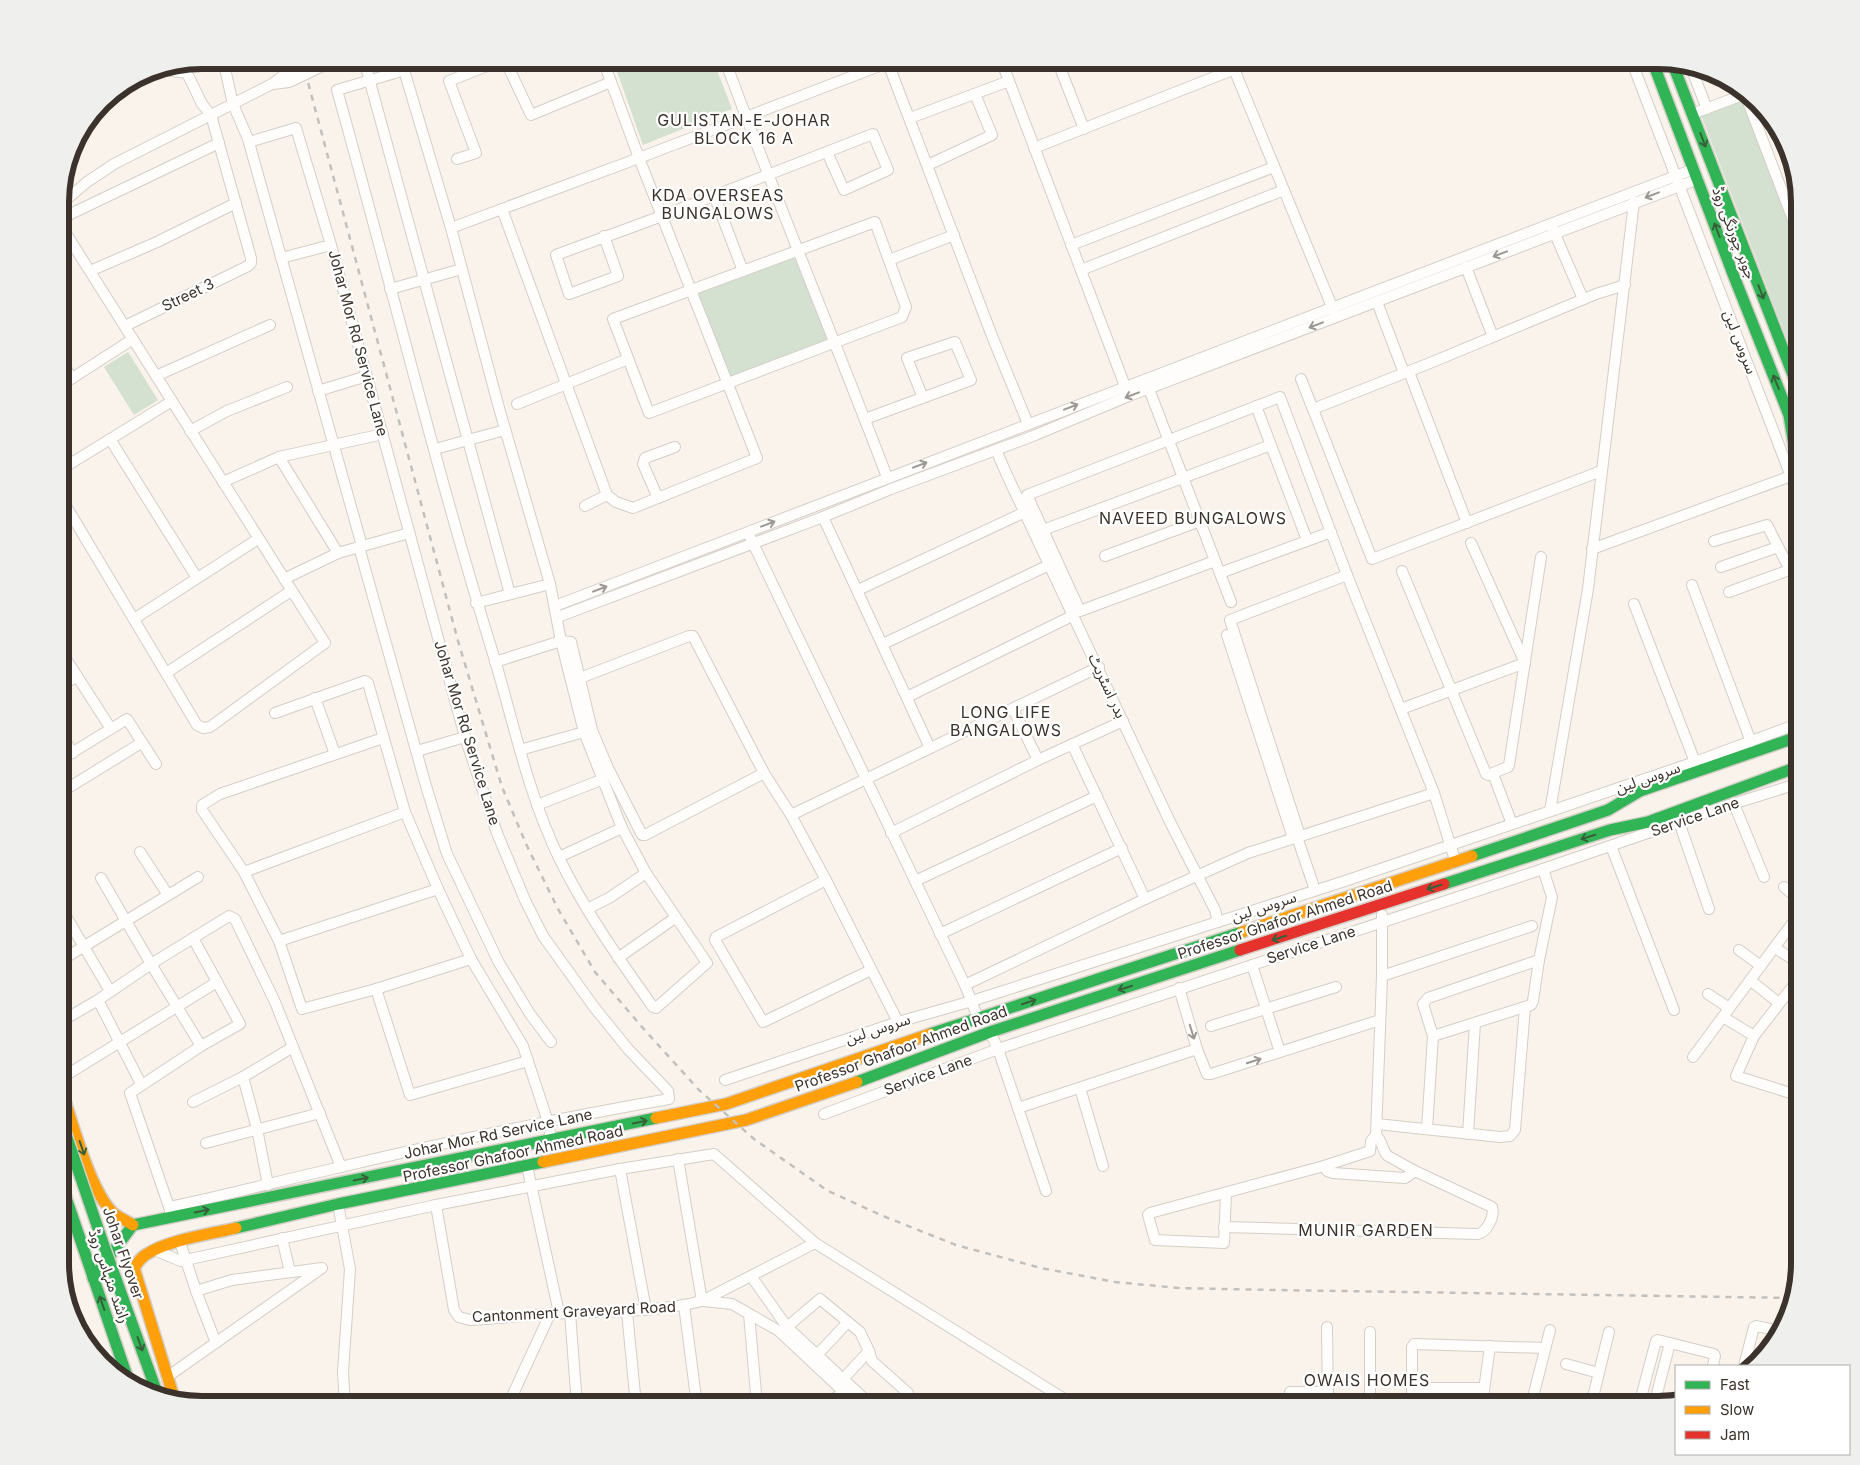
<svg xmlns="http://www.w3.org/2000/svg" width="1860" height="1465" font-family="Inter,'Noto Sans Arabic',sans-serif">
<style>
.green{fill:#d4e0d0}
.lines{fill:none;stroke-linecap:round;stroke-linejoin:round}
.street-casing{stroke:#d4cec7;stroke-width:12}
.fast-casing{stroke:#d4cec7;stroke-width:14}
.slow-casing{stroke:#d4cec7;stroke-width:14}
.jam-casing{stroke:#d4cec7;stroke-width:14}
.street{stroke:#fefdfc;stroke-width:10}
.fast{stroke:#30b455;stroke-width:11}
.slow{stroke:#ff9f0a;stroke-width:11}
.jam{stroke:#e5322d;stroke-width:11}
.rail{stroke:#c2c0bd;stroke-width:2.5;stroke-dasharray:6 6;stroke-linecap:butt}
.street-bridge-casing{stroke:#d4cec7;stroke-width:12;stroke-linecap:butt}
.fast-bridge-casing{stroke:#d4cec7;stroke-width:14;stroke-linecap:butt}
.street-bridge{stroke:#fefdfc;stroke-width:10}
.fast-bridge{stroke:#30b455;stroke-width:11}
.oneway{stroke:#37603a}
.oneway2{stroke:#9c9894}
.labels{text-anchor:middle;stroke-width:4.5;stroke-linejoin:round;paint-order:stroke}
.street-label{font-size:15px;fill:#3b332b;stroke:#fff}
.neighbourhood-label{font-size:16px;letter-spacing:1px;fill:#3b332b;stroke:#fff}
.rim{fill:none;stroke:#3b332b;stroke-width:6}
</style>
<rect width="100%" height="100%" fill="#f9f3ec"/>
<g class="green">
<polygon points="613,60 713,60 732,109 643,145"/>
<polygon points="1743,100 1800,248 1800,373 1701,115"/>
<polygon points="797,250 836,342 728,383 691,290"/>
<polygon points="128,352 158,400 134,415 104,367"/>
</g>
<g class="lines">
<g class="street-casing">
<g id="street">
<polyline points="223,60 233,104 248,139 362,546"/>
<polyline points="364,60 510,594"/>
<path d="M401 60 451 228 499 408 550 584 561 641 584 732 622 828 646 873 707 963 656 1008 653 1007C619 959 585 911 559 858 528 794 514 724 494 657 436 470 390 279 337 90L405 70"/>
<polyline points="505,60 531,115 611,82"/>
<path d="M725 60C776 200 834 338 887 477"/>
<polyline points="1001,60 1125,386"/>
<polyline points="1057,60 1084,129"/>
<polyline points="1232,60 1234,69 1335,314"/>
<polyline points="1631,60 1800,500"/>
<polyline points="888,63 992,336 1028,424"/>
<polyline points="224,65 238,60"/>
<polyline points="1690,65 1707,109"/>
<polyline points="1745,94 1800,238"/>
<polyline points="1692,114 1748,93"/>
<polyline points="910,118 1009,81"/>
<polyline points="1034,148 1258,60"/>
<polyline points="457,159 476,153 449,81 502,60"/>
<polyline points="928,165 992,135 975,94"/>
<polyline points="714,195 743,271"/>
<polyline points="60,205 87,182 114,164 272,84"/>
<polyline points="502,209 607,495"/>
<polyline points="60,219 219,143"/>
<polygon points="875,222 906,307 902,317 649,413 613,319"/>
<polyline points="1552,227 1583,299"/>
<polyline points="451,228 639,158 895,60"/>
<polyline points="604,236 618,276 569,294 556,255 662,216 873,134 888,170 844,190 827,152"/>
<polyline points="1071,245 1274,167"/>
<polyline points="281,258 331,245"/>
<polyline points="889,260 954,235"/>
<polyline points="1466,267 1493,337"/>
<polyline points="1081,270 1284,190"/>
<polyline points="90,271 157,242 236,203"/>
<polyline points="390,289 462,269"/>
<polyline points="1377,302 1404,373"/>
<polyline points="125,326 248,266 251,263 251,258 211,115 202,104 187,73 157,69"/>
<polyline points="60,360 72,378"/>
<polyline points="1409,372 1467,523"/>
<polyline points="156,376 270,325"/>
<polyline points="1301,379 1372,559 1601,471"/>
<polyline points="1147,384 1231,602"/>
<polyline points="60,386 133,339"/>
<polyline points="318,391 367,376"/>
<polyline points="517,404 628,359"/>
<polyline points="1256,406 1307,540"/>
<polyline points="1313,409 1430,363 1596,294 1625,285"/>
<polyline points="865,419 971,380 955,342 907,358 923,398"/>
<polyline points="190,431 227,411 287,387"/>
<polyline points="110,439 197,578"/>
<polyline points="435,449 505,430"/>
<polyline points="996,450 1006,473 1170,822 1215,910 1218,922"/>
<polyline points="279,457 338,553"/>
<polyline points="60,470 172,401"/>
<polyline points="223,482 279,457 383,434"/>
<polyline points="60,496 197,725 203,728 210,727 325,643 60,224"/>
<polyline points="658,498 643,464 645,458 675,447"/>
<polyline points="585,506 607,495 616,502 633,508 757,458 639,158 603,60"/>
<polyline points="823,517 930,748"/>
<polyline points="1043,530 1271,445"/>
<polyline points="750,537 965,985 978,1018"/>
<polyline points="1714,541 1767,525 1790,570"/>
<polyline points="359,547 426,786 447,854 499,963 530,1014 551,1042"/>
<polyline points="1592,549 1791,476"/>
<polyline points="1105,556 1200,521"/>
<polyline points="1215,561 1080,611 1027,495 1280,397 1347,575 1434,793 1455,860"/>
<polyline points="1721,567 1778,547"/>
<polyline points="1402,571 1486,774 1488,775 1508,767 1509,765 1541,557"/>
<polyline points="1220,573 1331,532"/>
<polyline points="284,579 338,553 409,533"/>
<polyline points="1692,585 1751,742"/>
<polyline points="858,590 1025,512"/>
<polyline points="1729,592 1800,566"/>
<polyline points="476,603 550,584"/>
<polyline points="1634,604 1695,762"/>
<path d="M555 606C934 459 1314 314 1694 169"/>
<polyline points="558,617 823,517 891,489 1033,436 1129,396 1698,179"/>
<polyline points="134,619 258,539"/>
<polyline points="1227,635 1293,838"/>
<polyline points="883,644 1049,565"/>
<polyline points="495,662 561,641 571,642 592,730 608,768 642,835 645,835 764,773"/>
<polyline points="166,673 291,591"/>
<polyline points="77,676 111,729"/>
<polyline points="580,678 689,636 693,636 764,773 791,815 826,880 898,1022"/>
<polyline points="60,687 77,676 60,650"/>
<polyline points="907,697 1074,615"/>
<polyline points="315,698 335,754"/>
<polyline points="1013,709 1038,760"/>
<polyline points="1401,709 1525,663 1471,543"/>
<polyline points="275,713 365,681 368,683 405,812 438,889 471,959 523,1046 548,1122 551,1140"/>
<polyline points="60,733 73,753"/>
<polyline points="383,738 220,794 202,805 202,810 244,872 279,941 302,1009 376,989 471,959"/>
<polyline points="1072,744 1145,899"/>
<polyline points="520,750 584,732"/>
<polyline points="417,751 465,737"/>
<polyline points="60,760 127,719 156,764"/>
<polyline points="1493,774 1512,824"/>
<polyline points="60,793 141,743"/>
<polyline points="1734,804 1764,877"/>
<polyline points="537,805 601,780"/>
<polyline points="1550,811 1588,589 1634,202"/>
<polyline points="791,815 1099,667"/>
<polyline points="1679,822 1709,909"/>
<polyline points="891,833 1038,760 1123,721"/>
<polyline points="1300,836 1230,620 1347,575"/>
<polyline points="1297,837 1315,890"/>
<polyline points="1611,846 1674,1010"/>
<polyline points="140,852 168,895"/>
<polyline points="559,857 622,828"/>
<polyline points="244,872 405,812"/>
<polyline points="101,878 151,964 201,1046"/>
<polyline points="826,880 716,937 715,940 763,1022 871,970"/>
<polyline points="915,881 1097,796"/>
<polyline points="1784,887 1800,900"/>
<polyline points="60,906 110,991"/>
<polyline points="587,909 609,898 646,873"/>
<polyline points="940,934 1122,848"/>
<polyline points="279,941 438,889"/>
<polyline points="1775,948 1800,964"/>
<polyline points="1739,950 1761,966"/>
<polyline points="618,958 675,918"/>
<polyline points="60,961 198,877"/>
<polyline points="1252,965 1280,1052"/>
<polyline points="1382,976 1532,926"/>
<polyline points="1750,980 1779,1003"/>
<polyline points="965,985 1145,899 1248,853 1434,793"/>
<polyline points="1179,988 1197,1049 1207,1074 1211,1074 1380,1020"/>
<polyline points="376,989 410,1095 528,1061"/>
<polyline points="1708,994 1729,1008"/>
<polyline points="98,1000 141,1084"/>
<polyline points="1723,1017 1754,1036"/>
<polyline points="60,1022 98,1000 151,964 229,916 235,919 275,1002 341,1167"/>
<polyline points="1211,1026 1336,987"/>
<polyline points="990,1032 998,1049 1046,1191"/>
<polyline points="1433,1036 1531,1005 1533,1001 1539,960 1552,897 1543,869"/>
<polyline points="1693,1057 1800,913"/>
<polyline points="243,1077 257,1129 268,1185"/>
<polyline points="60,1079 217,982"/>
<polyline points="725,1080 898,1022 972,1001 1345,881 1695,762 1800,723"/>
<polyline points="1080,1088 1103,1166"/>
<polyline points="1796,1095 1800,1046"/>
<polyline points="1800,1096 1736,1076 1754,1036 1800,977"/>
<polyline points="193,1102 243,1077 293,1047"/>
<polyline points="1018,1108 1197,1049"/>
<polyline points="824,1114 998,1049 1543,869 1723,807 1800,783"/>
<polyline points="1377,1124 1500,1137 1510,1136 1515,1130 1525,1007"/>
<polyline points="1427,1129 1433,1036 1423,1004 1428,998 1539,960"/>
<polyline points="1468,1134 1475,1023"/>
<polyline points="206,1143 320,1113"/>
<polyline points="678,1159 702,1301"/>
<polyline points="527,1166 559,1313"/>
<polyline points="1324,1166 1327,1171 1333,1173 1405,1178 1415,1171"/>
<polyline points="620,1169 646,1310"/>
<polyline points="1226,1193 1224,1243 1155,1240 1148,1215 1150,1213 1324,1166 1370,1151 1371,1141 1376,1135 1382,976 1382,915"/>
<polyline points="338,1204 350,1269 343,1372 345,1405"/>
<path d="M436 1205 454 1310 459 1317 470 1320C503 1318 536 1314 569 1313 614 1311 658 1312 702 1301L815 1243 1074 1405"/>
<polyline points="169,1207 130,1093 201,1046 240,1024 193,938"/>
<path d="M172 1217 169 1207C223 1196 275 1182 328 1170 441 1143 555 1119 669 1099L668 1091 628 1049 594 1007 543 936 525 900 497 833 465 737 331 245 296 128 249 142"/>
<path d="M1224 1227 1478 1234C1487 1232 1495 1216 1492 1207L1415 1171 1388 1156C1382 1151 1383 1142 1376 1135"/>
<polyline points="282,1238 290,1272"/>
<polyline points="180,1242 196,1291"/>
<polyline points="154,1250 181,1261 436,1205 620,1169 714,1154 815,1243"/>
<polyline points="751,1276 787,1327 820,1299 860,1332 869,1351 872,1361 908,1393 895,1405"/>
<polyline points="703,1301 732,1304 779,1331 858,1405"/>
<polyline points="684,1305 697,1405"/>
<polyline points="627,1312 636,1405"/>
<polyline points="570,1313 577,1405"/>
<polyline points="749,1314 757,1405"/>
<polyline points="787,1327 871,1405"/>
<polyline points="1327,1327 1328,1405"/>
<polyline points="1370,1332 1370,1405"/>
<polyline points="817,1355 848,1322"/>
<polyline points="1566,1364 1599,1373"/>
<polyline points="1744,1366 1754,1327 1756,1326 1780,1331"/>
<polyline points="106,1367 122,1362"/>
<polyline points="167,1377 322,1268 232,1280 196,1291 216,1343"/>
<polyline points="843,1379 869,1351"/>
<polyline points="1412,1388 1484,1388"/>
<polyline points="1290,1392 1328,1392"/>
<polyline points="305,1402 305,1405"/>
<polyline points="508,1405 550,1314"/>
<polyline points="827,1405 844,1391"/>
<polyline points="1412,1405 1412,1347 1414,1344 1545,1348"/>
<polyline points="1482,1405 1490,1346"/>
<polyline points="1531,1405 1550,1330"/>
<polyline points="1591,1405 1609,1332"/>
<polyline points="1639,1405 1656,1341 1658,1340 1714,1354 1715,1356 1713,1366"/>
<polyline points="1654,1405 1670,1343"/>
</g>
</g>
<g class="fast-casing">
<g id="fast">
<polyline points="1652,60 1733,274 1789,415 1794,445 1800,461"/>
<polyline points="1672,62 1800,393"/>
<polyline points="1472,856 1608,810 1640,791 1800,736"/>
<polyline points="1444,884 1610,830 1648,822 1800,766"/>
<polyline points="930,1034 1242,932"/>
<polyline points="857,1082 990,1032 1240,950"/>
<polyline points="60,1180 129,1382"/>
<polyline points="236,1228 338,1204 543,1162"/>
<polyline points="93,1278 133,1225 656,1118"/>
</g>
</g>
<g class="slow-casing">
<g id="slow">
<polyline points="1242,932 1472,856"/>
<path d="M60 1086C72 1120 89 1189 113 1213 119 1218 127 1221 133 1225"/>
<polyline points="656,1118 726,1104 930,1034"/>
<polyline points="543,1162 746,1120 857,1082"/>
<path d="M175 1401 134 1268C138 1262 141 1257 147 1254 168 1240 211 1234 236 1228"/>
</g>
</g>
<g class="jam-casing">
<polyline id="jam" points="1240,950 1444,884"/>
</g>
<use href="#street" class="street"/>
<use href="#fast" class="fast"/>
<use href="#slow" class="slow"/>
<use href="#jam" class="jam"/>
<polyline class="rail" points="302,60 458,641 502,787 527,846 558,909 595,972 642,1027 699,1090 754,1139 828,1191 883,1216 956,1245 1041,1268 1115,1282 1179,1288 1275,1290 1794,1298"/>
<g class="street-bridge-casing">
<g id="street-bridge">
<polyline points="272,84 289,82 335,60"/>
<polyline points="272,84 284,75 318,60"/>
</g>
</g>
<g class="fast-bridge-casing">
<polyline id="fast-bridge" points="60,1117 104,1246 159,1398"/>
</g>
<use href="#street-bridge" class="street-bridge"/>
<use href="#fast-bridge" class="fast-bridge"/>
</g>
<defs><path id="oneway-shaft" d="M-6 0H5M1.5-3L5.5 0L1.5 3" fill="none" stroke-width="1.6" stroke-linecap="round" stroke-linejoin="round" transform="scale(1.25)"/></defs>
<g class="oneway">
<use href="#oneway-shaft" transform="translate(1703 140) rotate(69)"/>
<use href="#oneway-shaft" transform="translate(1717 230) rotate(-111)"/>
<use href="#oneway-shaft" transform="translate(1761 292) rotate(69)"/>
<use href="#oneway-shaft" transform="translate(1776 382) rotate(-112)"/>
<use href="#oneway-shaft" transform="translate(1588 837) rotate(162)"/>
<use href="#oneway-shaft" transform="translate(1434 887) rotate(162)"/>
<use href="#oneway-shaft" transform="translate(1279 938) rotate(162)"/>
<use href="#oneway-shaft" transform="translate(1125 988) rotate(162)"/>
<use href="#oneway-shaft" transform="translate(1029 1002) rotate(-18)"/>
<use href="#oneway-shaft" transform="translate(640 1122) rotate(-12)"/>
<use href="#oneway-shaft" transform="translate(82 1148) rotate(71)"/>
<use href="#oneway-shaft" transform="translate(361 1179) rotate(-11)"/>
<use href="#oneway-shaft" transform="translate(202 1211) rotate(-11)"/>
<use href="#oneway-shaft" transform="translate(102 1303) rotate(-109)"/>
<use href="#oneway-shaft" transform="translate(140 1344) rotate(70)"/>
</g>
<g class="oneway2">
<use href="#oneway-shaft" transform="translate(1652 195) rotate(159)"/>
<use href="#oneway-shaft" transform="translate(1500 254) rotate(159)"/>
<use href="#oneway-shaft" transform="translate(1316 325) rotate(159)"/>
<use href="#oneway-shaft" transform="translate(1132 395) rotate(159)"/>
<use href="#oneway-shaft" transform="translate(1071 407) rotate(-21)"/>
<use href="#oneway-shaft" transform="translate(920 465) rotate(-21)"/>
<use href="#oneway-shaft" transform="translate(768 524) rotate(-21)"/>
<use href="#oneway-shaft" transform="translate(600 589) rotate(-21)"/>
<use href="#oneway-shaft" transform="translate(1192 1032) rotate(73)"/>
<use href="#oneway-shaft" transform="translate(1254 1061) rotate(-18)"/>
</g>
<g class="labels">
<g class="street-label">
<text transform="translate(1734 233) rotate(69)" y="5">جوہر چورنگی روڈ</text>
<text transform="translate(188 295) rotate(-26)" y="5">Street 3</text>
<text transform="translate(1740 342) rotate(69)" y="5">سروس لین</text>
<text transform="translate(358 343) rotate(75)" y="5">Johar Mor Rd Service Lane</text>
<text transform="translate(1107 686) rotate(65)" y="5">بدر اسٹریٹ</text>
<text transform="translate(467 733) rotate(73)" y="5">Johar Mor Rd Service Lane</text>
<text transform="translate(1648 778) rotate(-19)" y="5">سروس لین</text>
<text transform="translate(1695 817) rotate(-19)" y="5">Service Lane</text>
<text transform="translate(1264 907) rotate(-18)" y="5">سروس لین</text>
<text transform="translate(1285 920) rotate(-18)" y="5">Professor Ghafoor Ahmed Road</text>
<text transform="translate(1311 945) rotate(-18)" y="5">Service Lane</text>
<text transform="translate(878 1029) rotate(-18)" y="5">سروس لین</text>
<text transform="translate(901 1049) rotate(-20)" y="5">Professor Ghafoor Ahmed Road</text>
<text transform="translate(928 1075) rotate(-20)" y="5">Service Lane</text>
<text transform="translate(498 1134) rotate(-12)" y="5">Johar Mor Rd Service Lane</text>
<text transform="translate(513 1154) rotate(-12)" y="5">Professor Ghafoor Ahmed Road</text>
<text transform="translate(123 1253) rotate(71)" y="5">Johar Flyover</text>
<text transform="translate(109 1276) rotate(71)" y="5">راشد منہاس روڈ</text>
<text transform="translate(574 1312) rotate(-3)" y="5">Cantonment Graveyard Road</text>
</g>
<g class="neighbourhood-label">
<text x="744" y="126">GULISTAN-E-JOHAR<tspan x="744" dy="18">BLOCK 16 A</tspan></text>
<text x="718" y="201">KDA OVERSEAS<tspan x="718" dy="18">BUNGALOWS</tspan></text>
<text x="1193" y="524">NAVEED BUNGALOWS</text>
<text x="1006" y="718">LONG LIFE<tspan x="1006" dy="18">BANGALOWS</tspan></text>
<text x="1366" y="1236">MUNIR GARDEN</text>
<text x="1367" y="1386">OWAIS HOMES</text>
</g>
</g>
<path d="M0 0H1860V1465H0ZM202 69H1658A133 133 0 0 1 1791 202V1263A133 133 0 0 1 1658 1396H202A133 133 0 0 1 69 1263V202A133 133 0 0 1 202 69Z" fill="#efefee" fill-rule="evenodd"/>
<path class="rim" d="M202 69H1658A133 133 0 0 1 1791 202V1263A133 133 0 0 1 1658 1396H202A133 133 0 0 1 69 1263V202A133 133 0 0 1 202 69Z"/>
<rect x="1675" y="1365" width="175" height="90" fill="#ffffff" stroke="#b1adaa"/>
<rect x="1685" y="1381" width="25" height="8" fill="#30b455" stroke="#b1adaa"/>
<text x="1720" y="1390" font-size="15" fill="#3b332b">Fast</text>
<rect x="1685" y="1406" width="25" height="8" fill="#ff9f0a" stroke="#b1adaa"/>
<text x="1720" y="1415" font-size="15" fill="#3b332b">Slow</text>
<rect x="1685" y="1431" width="25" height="8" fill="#e5322d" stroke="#b1adaa"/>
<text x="1720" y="1440" font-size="15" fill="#3b332b">Jam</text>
</svg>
